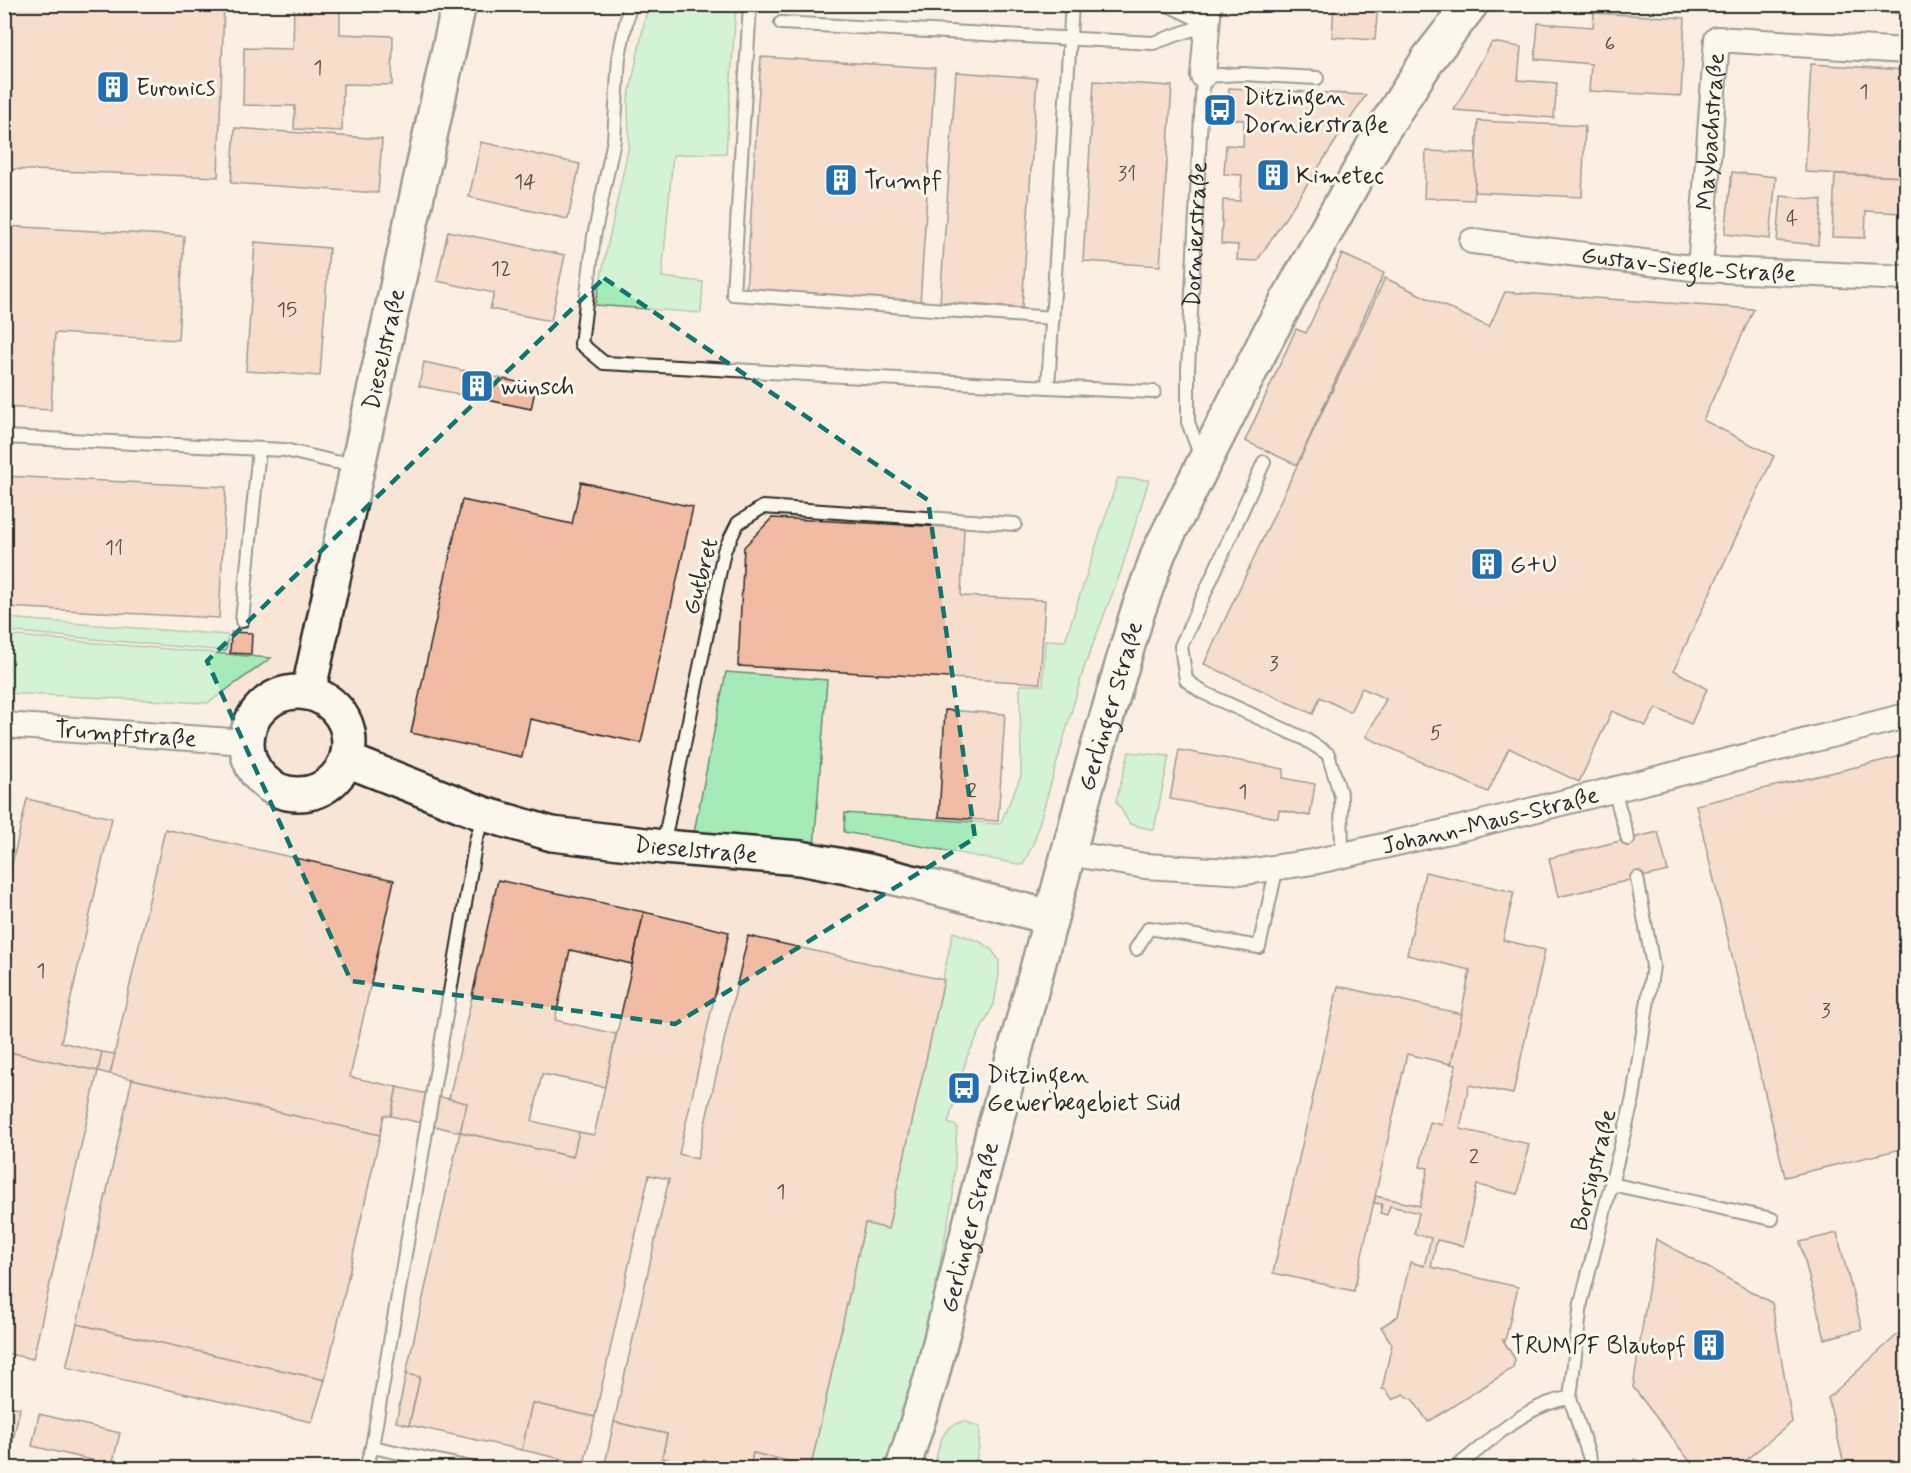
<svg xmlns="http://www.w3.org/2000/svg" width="1911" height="1473" font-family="Mynerve,sans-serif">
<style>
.built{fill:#f8e5d6}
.green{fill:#a5ebb7;stroke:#688b71;stroke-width:1.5}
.building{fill:#f1bca3;stroke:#2b2b2b;stroke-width:1.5}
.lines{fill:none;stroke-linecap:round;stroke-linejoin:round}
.lane-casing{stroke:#2b2b2b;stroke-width:16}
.street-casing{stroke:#2b2b2b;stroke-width:28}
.secondary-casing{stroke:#2b2b2b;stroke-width:38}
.lane{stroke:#fbf7ec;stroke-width:12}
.street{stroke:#fbf7ec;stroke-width:24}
.secondary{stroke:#fbf7ec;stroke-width:33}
.marked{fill:none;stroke:#0f766e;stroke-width:4.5;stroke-dasharray:12 8;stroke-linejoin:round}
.labels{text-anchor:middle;stroke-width:6;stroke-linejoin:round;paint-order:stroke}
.number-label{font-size:21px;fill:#5c4f49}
.poi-label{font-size:24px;fill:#2b2b2b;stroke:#fbf7ec;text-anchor:start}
.street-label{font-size:24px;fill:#2b2b2b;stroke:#fbf7ec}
</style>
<rect width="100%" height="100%" fill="#fbf7ec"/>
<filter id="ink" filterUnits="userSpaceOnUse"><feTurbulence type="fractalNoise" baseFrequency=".0167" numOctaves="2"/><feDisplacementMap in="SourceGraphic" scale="12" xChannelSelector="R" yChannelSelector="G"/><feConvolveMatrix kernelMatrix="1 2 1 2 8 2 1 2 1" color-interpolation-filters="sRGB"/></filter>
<g filter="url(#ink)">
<rect class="built" x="5" y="5" width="1901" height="1463"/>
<g class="green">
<polygon points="648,5 736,5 726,153 673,155 662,277 703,282 701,313 595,305 629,145 628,100"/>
<polygon points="1118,478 1149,480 1121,571 1084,668 1034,842 1023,865 844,832 845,813 1000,824 1021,776 1020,685 1043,685 1045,640 1065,641"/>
<polygon points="5,618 228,635 226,651 5,631"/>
<polygon points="5,635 271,658 208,703 5,693"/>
<polygon points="726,672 827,680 814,847 692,842"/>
<polygon points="1129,752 1169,756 1154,830 1130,824 1116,801"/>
<polygon points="953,932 981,942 991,949 999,960 999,974 994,1004 967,1057 948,1123 957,1126 953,1195 930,1317 892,1468 810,1468 865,1223 888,1228"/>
<path d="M964 1421 980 1427 979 1448 974 1468H934C939 1447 939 1427 964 1421Z"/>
</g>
<g class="building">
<polygon points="4,4 224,4 218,177 4,169"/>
<polygon points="294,4 340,4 340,34 393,36 392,85 343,84 342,131 294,129 295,106 243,105 244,48 293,49"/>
<polygon points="1334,4 1378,4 1375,40 1332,37"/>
<polygon points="1832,4 1906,4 1906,14 1832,8"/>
<polygon points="1594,13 1685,18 1681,96 1589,91 1591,64 1535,59 1538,23 1593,27"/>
<polygon points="1492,42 1521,47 1518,80 1557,83 1554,118 1454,110"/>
<polygon points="761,57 935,68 920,304 746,292"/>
<polygon points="1811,64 1906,70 1903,177 1805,172"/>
<polygon points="956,72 1037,78 1022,308 940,302"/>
<polygon points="1094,81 1172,86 1160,266 1083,261"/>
<polygon points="1229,88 1366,95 1257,261 1237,260 1238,245 1221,244 1223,200 1240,201 1242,175 1224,174 1226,145 1243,146 1244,120 1227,119"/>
<polygon points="1478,121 1585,126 1582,197 1474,192"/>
<polygon points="235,128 382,139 378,193 231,183"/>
<polygon points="481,142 580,164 568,219 469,197"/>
<polygon points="1426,151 1476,153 1474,200 1424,198"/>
<polygon points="1732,172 1776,177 1770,239 1725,234"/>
<polygon points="1835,174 1903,177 1901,213 1866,211 1865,238 1832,237"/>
<polygon points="1781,196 1822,200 1818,245 1777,241"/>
<polygon points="4,226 184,236 178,340 55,333 51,410 4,407"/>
<polygon points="448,231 565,255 551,321 490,309 494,293 437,281"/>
<polygon points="255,242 329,248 320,376 246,371"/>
<polygon points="1342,254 1384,273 1297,465 1245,441 1296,329 1306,333"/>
<polygon points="1385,278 1489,327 1505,292 1754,309 1703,420 1774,456 1674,670 1707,689 1691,724 1656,708 1646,726 1612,711 1579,782 1509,748 1488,792 1366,737 1386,699 1362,688 1350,712 1320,697 1313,714 1204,664"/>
<polygon points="424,362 536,386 531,409 419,386"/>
<polygon points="4,476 226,487 219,618 4,607"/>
<polygon points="581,482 693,507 641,743 530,719 522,757 411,733 462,500 572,524"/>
<polygon points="772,518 964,528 961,596 1045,600 1040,683 738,666 744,547"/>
<polygon points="231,632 252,633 251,654 230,653"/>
<polygon points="945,710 1005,714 998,821 939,817"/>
<polygon points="1179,750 1284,769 1283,778 1315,784 1310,816 1279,810 1278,818 1170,799"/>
<polygon points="1906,755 1906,830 1897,832 1906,873 1906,1148 1785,1177 1696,805"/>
<polygon points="27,799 112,818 61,1042 102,1052 98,1071 4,1051 4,898"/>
<polygon points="165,829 394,880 350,1077 397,1087 391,1116 384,1115 380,1135 110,1074"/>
<polygon points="1658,832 1668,871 1558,897 1549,858"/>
<polygon points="1425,872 1514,892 1503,940 1545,950 1513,1094 1469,1085 1460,1129 1529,1144 1518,1194 1477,1185 1463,1246 1437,1240 1431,1267 1518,1287 1505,1341 1503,1340 1515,1359 1513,1368 1428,1422 1413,1400 1403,1394 1393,1400 1386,1390 1382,1389 1392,1344 1381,1327 1398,1316 1410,1262 1424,1266 1431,1238 1414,1234 1419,1213 1390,1206 1387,1215 1380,1213 1382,1204 1374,1203 1375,1196 1420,1206 1428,1168 1420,1167 1430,1122 1442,1125 1456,1065 1451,1064 1470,970 1407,955"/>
<polygon points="498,880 644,912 632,964 570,950 555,1020 616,1034 605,1087 542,1074 532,1121 579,1132 573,1157 460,1132 467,1103 449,1099"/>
<polygon points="644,912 729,932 679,1154 697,1159 748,936 944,980 888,1229 865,1223 811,1466 753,1453 750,1468 708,1468 662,1458 667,1434 614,1422 669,1179 649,1175 595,1417 532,1403 522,1450 409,1425 420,1377 406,1374 460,1132 573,1157 579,1132 594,1135"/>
<polygon points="1338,986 1462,1014 1451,1064 1407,1054 1354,1291 1273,1273"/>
<polygon points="4,1051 98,1071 33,1359 4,1353"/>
<polygon points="102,1052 115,1054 110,1074 98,1071"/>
<polygon points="132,1079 380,1135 325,1380 77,1324"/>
<polygon points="397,1087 467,1103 460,1132 391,1116"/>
<polygon points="1837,1233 1862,1329 1825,1339 1800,1242"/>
<polygon points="1656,1239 1772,1303 1792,1422 1736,1468 1695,1468 1633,1387"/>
<polygon points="77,1324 325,1380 312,1422 66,1367"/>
<polygon points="1898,1334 1906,1337 1906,1468 1845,1468 1828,1398"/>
<polygon points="406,1374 420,1377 409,1425 396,1422"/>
<polygon points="532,1403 595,1417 584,1464 522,1450"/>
<polygon points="4,1405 20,1408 12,1445 4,1443"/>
<polygon points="39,1414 120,1433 112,1465 32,1446"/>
<polygon points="614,1422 667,1434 662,1458 708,1468 604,1468"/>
<polygon points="753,1453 811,1466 810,1468 750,1468"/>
<polygon points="1634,1459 1644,1463 1647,1468 1635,1468"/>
</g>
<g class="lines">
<g class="lane-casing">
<g id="lane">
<polyline points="630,4 619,56 614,140 594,236 581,344 604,363 1048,387 1072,4"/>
<polyline points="750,4 733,294 1053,318"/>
<polyline points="1166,4 1208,24"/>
<polyline points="781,23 1153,43 1208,24"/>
<polyline points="1048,387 1154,392"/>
<polyline points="4,437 285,450 335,462 357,463"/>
<path id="s1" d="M1201 457 1188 422V370L1203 76 1242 74 1317 78"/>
<polyline points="1264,462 1181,646 1186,680 1202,692 1303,738 1328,754 1341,796 1342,855"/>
<polyline points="242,621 259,449"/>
<polyline points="1614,790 1628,839"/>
<polyline points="663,846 724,551 738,523 763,507 1015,524"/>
<polyline points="1136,949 1149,928 1259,947 1277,867"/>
<polyline points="1611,1184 1772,1219"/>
<polyline points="372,1447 476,840 484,815"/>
<polyline points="366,1468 372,1447 471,1468"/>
<path d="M1455 1468C1490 1442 1526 1403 1570 1398"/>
<polyline points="1593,1468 1570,1398 1581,1303 1633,1098 1653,966 1637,878"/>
</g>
</g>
<g class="street-casing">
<g id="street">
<polyline points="1203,76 1209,4"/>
<path id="s2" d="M1472 241 1700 269 1906 278"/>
<path id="s3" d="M1700 269 1717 39 1906 51"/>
<path id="s4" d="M4 725 246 742"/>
<path id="s5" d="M1068 853 1145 866 1246 872 1313 862 1462 828 1906 716"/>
</g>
</g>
<g class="secondary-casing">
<g id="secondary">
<circle cx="298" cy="743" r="51"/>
<path id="s6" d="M308 693 459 4"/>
<path id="s7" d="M347 760 484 814 552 834 663 847 800 858 868 871 1050 917"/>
<path id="s8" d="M903 1468 931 1379 995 1125 1086 788 1137 614 1159 552 1270 332 1379 136 1429 58 1471 4"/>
</g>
</g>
<use href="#lane" class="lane"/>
<use href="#street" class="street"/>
<use href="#secondary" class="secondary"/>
</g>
</g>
<path d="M0 0H1911V1473H0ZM604 278 928 500 975 838 675 1024 351 981 207 661Z" fill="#fbf7ec" fill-opacity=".55" fill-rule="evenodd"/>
<path class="marked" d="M604 278 928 500 975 838 675 1024 351 981 207 661Z"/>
<defs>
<g id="building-square" transform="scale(1.725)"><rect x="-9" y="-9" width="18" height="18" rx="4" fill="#1f6fb2" stroke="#fbf7ec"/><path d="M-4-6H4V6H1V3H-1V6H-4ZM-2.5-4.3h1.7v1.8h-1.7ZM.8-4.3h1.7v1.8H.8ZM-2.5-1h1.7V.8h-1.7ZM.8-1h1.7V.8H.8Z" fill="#fff"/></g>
<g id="bus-square" transform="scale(1.725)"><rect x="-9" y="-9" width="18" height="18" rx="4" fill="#1f6fb2" stroke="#fbf7ec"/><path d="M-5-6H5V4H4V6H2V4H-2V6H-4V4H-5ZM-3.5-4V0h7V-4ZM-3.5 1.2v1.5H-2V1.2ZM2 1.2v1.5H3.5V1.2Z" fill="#fff"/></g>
</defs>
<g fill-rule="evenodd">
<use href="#building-square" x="113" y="87"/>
<use href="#bus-square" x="1220" y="110"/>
<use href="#building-square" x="1273" y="175"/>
<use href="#building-square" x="841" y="180"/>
<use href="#building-square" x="477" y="386"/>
<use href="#building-square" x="1487" y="564"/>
<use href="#bus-square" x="964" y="1088"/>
<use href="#building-square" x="1709" y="1345"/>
</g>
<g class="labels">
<g class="number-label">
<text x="1610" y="50">6</text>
<text x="318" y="74">1</text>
<text x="1864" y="98">1</text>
<text x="1127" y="180">31</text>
<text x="525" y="188">14</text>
<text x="1792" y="225">4</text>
<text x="501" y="275">12</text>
<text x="287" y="316">15</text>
<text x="114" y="554">11</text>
<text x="1274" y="670">3</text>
<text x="1436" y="739">5</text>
<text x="972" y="797">2</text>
<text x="1243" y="798">1</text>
<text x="41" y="977">1</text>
<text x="1826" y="1017">3</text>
<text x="1474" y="1163">2</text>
<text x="781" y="1198">1</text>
</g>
<g class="poi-label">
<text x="136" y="95">Euronics</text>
<text x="1243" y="104">Ditzingen<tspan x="1243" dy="28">Dornierstraße</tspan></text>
<text x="1296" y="183">Kimetec</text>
<text x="864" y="188">Trumpf</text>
<text x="500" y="394">wünsch</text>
<text x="1510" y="572">G+U</text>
<text x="987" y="1082">Ditzingen<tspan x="987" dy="28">Gewerbegebiet Süd</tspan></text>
<text x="1686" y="1353" text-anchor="end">TRUMPF Blautopf</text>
</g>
<g class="street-label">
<text dy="8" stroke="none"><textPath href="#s3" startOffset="138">Maybachstraße</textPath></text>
<text dy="8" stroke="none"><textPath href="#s1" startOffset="225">Dornierstraße</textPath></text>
<text dy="8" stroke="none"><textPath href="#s2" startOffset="218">Gustav-Siegle-Straße</textPath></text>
<text dy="8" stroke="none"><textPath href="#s6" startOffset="352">Dieselstraße</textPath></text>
<text transform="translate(700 576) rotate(-75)" y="8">Gutbret</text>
<text dy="8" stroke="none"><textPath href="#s8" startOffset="790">Gerlinger Straße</textPath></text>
<text dy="8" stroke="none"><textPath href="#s4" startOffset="122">Trumpfstraße</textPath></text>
<text dy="8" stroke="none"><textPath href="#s5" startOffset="429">Johann-Maus-Straße</textPath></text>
<text dy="8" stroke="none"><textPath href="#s7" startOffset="363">Dieselstraße</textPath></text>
<text transform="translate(1593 1170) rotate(-76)" y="8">Borsigstraße</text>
<text dy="8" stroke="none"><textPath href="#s8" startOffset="250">Gerlinger Straße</textPath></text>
</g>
</g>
<rect width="1911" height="1473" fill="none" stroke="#fbf7ec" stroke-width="24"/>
<rect x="12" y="12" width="1887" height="1449" fill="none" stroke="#2b2b2b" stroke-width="2" filter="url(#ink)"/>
</svg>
